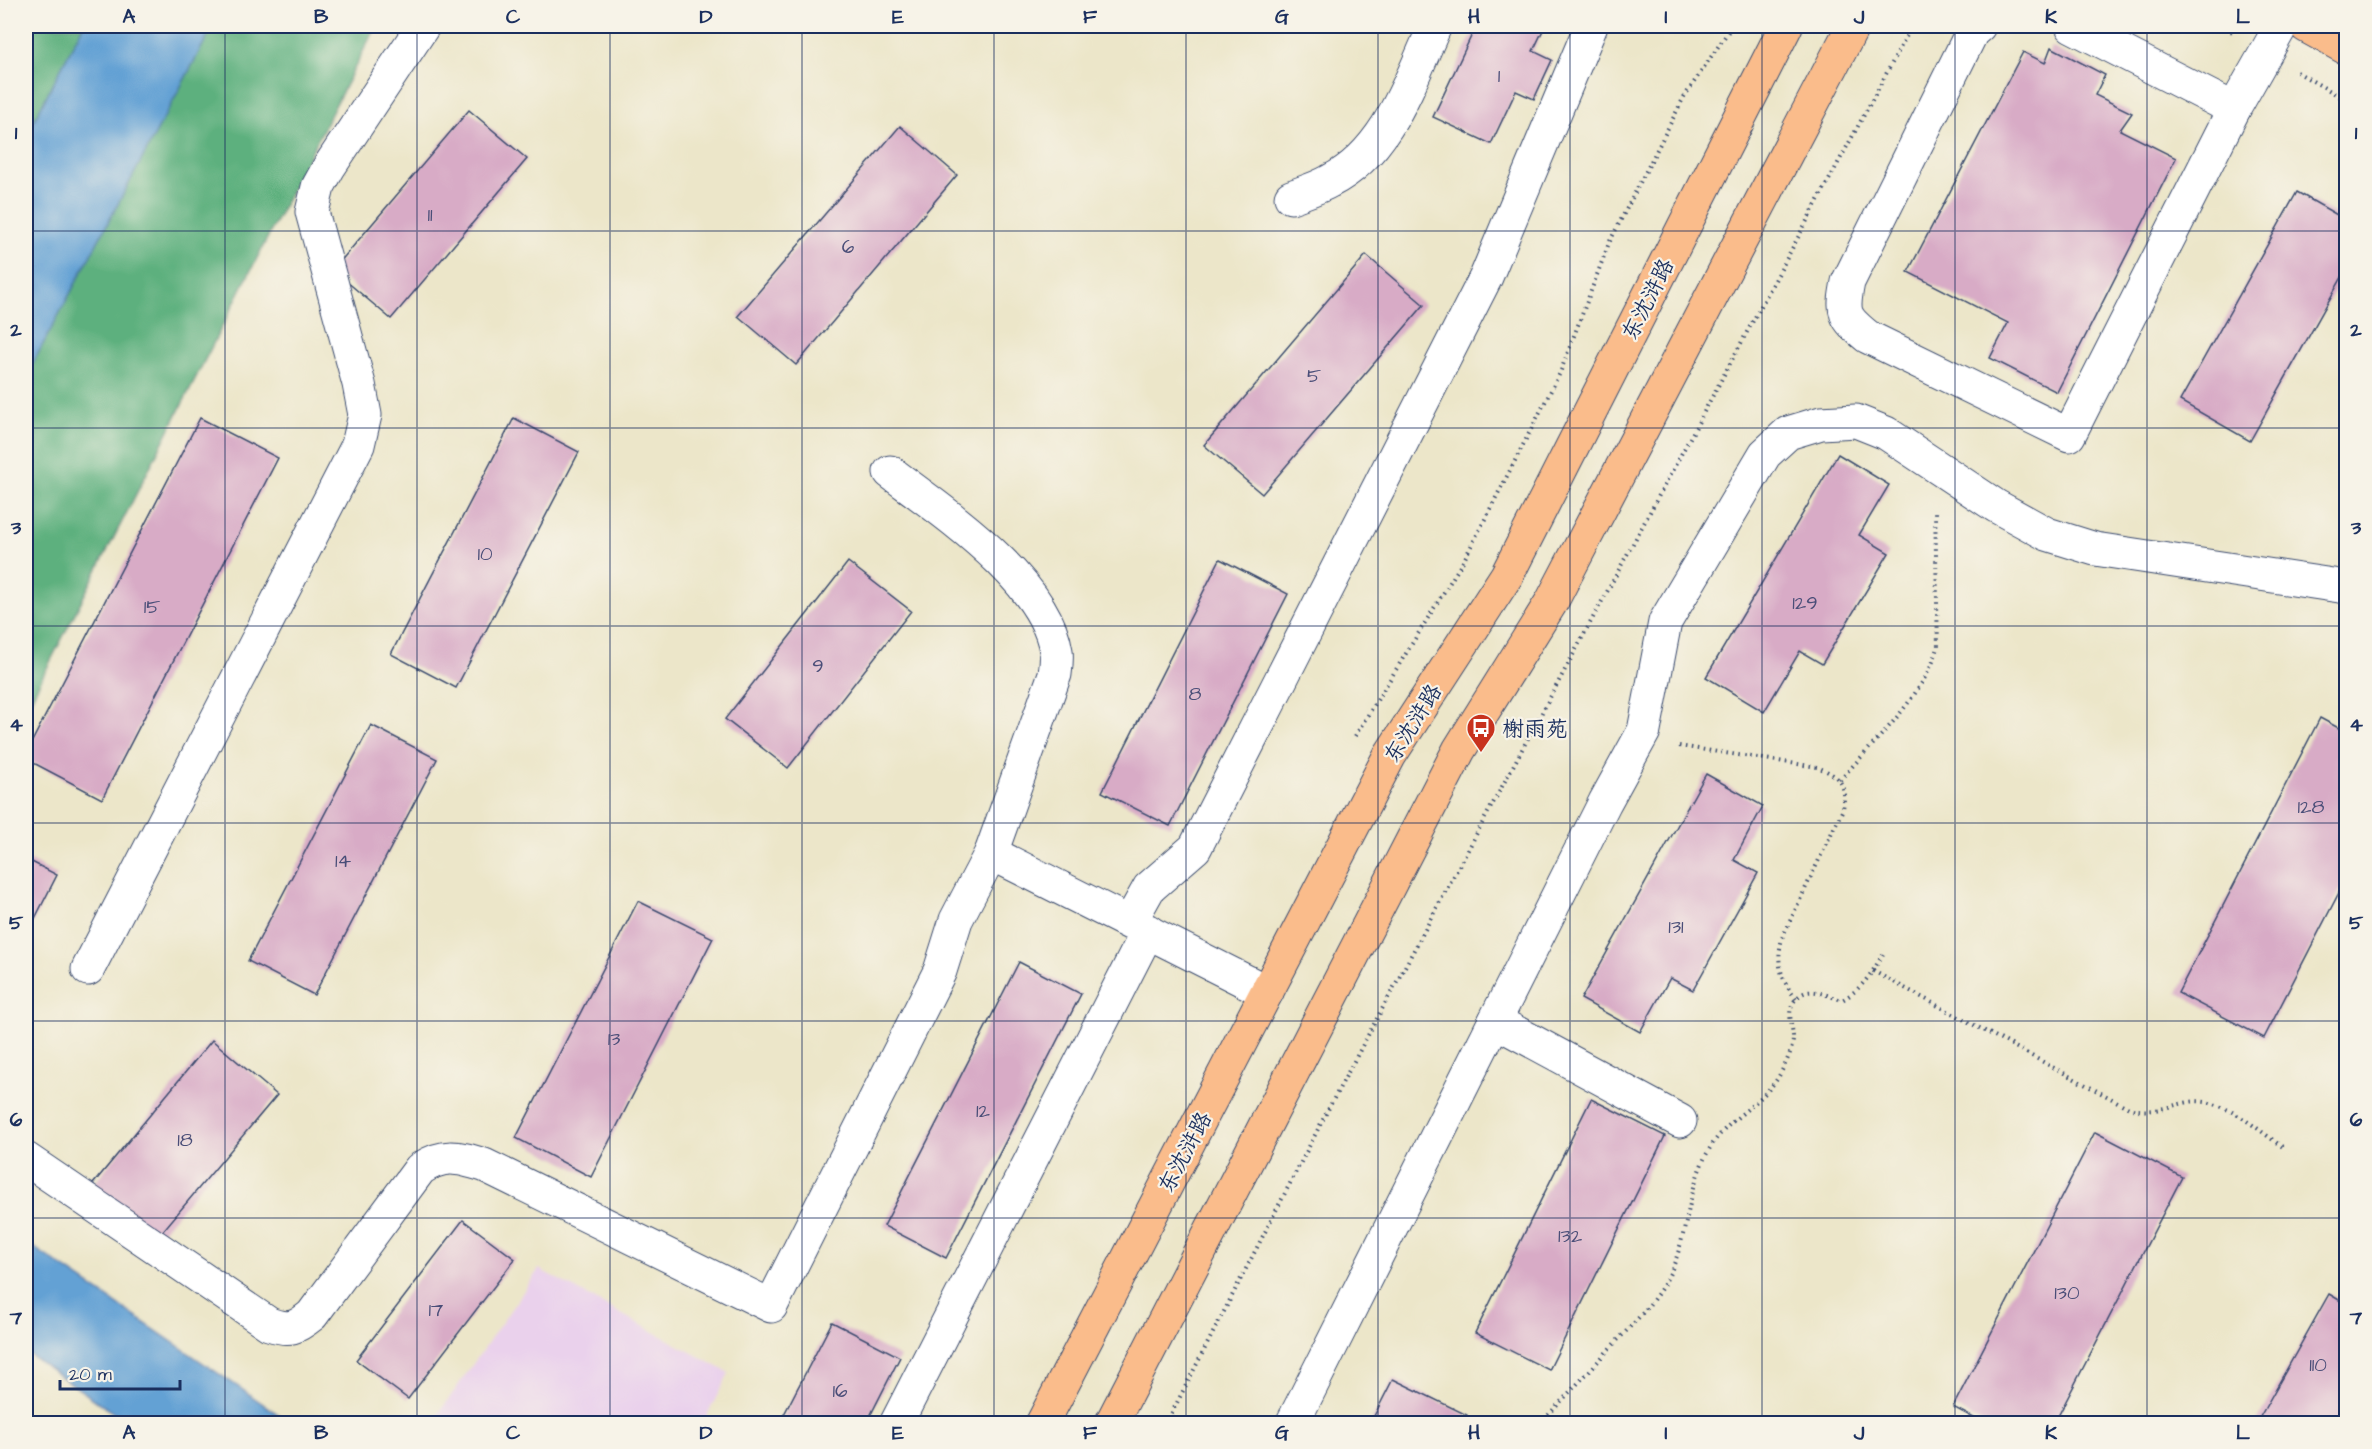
<svg xmlns="http://www.w3.org/2000/svg" width="2372" height="1449" font-family="'Architects Daughter','LXGW WenKai TC',sans-serif">
<style>
.built{fill:#ead1ec}
.forest{fill:#5db07e;stroke:#3c706e;stroke-width:1.5}
.water{fill:#63a1d4;stroke:#3f6899;stroke-width:1.5}
.building{fill:#d8abc6}
.lines{fill:none;stroke-linecap:round;stroke-linejoin:round}
.minor-casing{stroke:#3a4a6e;stroke-width:35}
.major-casing{stroke:#3a4a6e;stroke-width:35}
.path{stroke:#3a4a6e;stroke-width:4;stroke-dasharray:1.5 4.5;stroke-linecap:butt}
.minor{stroke:#fff;stroke-width:33}
.major{stroke:#fabc8b;stroke-width:33}
.grid{fill:none;stroke:#1b2f5e;stroke-width:1.5;stroke-opacity:0.55}
.labels{text-anchor:middle;stroke-width:4.5;stroke-linejoin:round;paint-order:stroke}
.number-label{font-size:20px;fill:#4a4e78}
.street-label{font-size:22px;fill:#1b2f5e;stroke:#f7f3e8}
.poi-label{font-size:22px;fill:#1b2f5e;stroke:#f7f3e8;text-anchor:start}
.neatline{fill:none;stroke:#1b2f5e;stroke-width:2}
.grid-label{font-size:20px;text-anchor:middle;font-weight:bold;fill:#1b2f5e}
</style>
<rect width="100%" height="100%" fill="#f7f3e8"/>
<filter id="ink" filterUnits="userSpaceOnUse"><feTurbulence type="fractalNoise" baseFrequency=".0167" numOctaves="2"/><feDisplacementMap in="SourceGraphic" scale="12" xChannelSelector="R" yChannelSelector="G"/><feConvolveMatrix kernelMatrix="1 2 1 2 8 2 1 2 1" color-interpolation-filters="sRGB"/></filter>
<filter id="wash" filterUnits="userSpaceOnUse"><feTurbulence type="fractalNoise" baseFrequency=".008" numOctaves="4" result="noise"/><feDisplacementMap in="SourceGraphic" scale="24" xChannelSelector="R" yChannelSelector="G"/><feGaussianBlur stdDeviation="1.35" result="paint"/><feColorMatrix in="noise" values="0 0 0 0 0 0 0 0 0 0 0 0 0 0 0 0 0 1.4 0 .05"/><feComposite in="paint" operator="in"/></filter>
<g filter="url(#wash)">
<rect width="100%" height="100%" fill="#ece6c9"/>
<polygon class="built" points="539,1269 729,1373 703,1423 432,1423"/>
<g class="forest">
<polygon points="26,26 83,26 26,136"/>
<polygon points="213,26 376,26 26,709 26,376"/>
</g>
<g class="water">
<polygon points="83,26 213,26 26,376 26,136"/>
<polygon points="26,1242 291,1423 128,1423 26,1352"/>
</g>
<g id="blocks">
<g class="building">
<polygon points="1476,26 1545,26 1533,51 1552,60 1534,99 1516,91 1491,144 1433,117"/>
<polygon points="2051,47 2105,75 2095,95 2132,113 2120,130 2176,158 2057,392 1990,358 2008,323 1908,272 2023,52 2045,63"/>
<polygon points="469,110 527,159 391,319 333,270"/>
<polygon points="900,126 957,175 796,365 738,316"/>
<polygon points="2297,192 2346,220 2346,270 2250,441 2180,401"/>
<polygon points="1366,255 1424,305 1262,494 1204,445"/>
<polygon points="200,418 278,458 102,799 26,759 26,753"/>
<polygon points="514,418 579,452 456,688 391,654"/>
<polygon points="1838,454 1889,485 1859,535 1889,553 1822,664 1800,651 1764,712 1706,677"/>
<polygon points="1220,559 1288,594 1170,826 1102,792"/>
<polygon points="848,562 911,611 788,768 725,719"/>
<polygon points="2320,718 2346,732 2346,879 2264,1038 2178,993"/>
<polygon points="371,725 437,759 314,995 248,961"/>
<polygon points="1706,774 1763,806 1734,860 1758,873 1693,990 1670,978 1640,1032 1581,999"/>
<polygon points="26,859 57,875 26,936"/>
<polygon points="638,901 713,938 591,1177 516,1138"/>
<polygon points="1019,962 1081,994 946,1258 884,1226"/>
<polygon points="212,1040 277,1095 157,1238 93,1184"/>
<polygon points="1591,1099 1665,1136 1549,1370 1475,1333"/>
<polygon points="2095,1132 2182,1177 2054,1424 1985,1424 1953,1407"/>
<polygon points="463,1220 515,1259 408,1399 356,1360"/>
<polygon points="2329,1294 2346,1304 2346,1424 2256,1424"/>
<polygon points="832,1322 900,1357 866,1424 779,1424"/>
<polygon points="1393,1379 1467,1415 1463,1424 1370,1424"/>
</g>
</g>
</g>
<g filter="url(#ink)">
<use href="#blocks" fill-opacity="0" stroke="#3a4a6e" stroke-width="1.5"/>
<g class="lines">
<g class="minor-casing">
<g id="minor">
<path d="M1979 26 1972 32 1848 282C1842 313 1843 317 1868 337L2069 435 2234 109 2281 26"/>
<polyline points="2072,26 2234,109"/>
<path d="M1291 197C1304 192 1318 188 1330 181 1388 152 1410 80 1435 26"/>
<polyline points="991,853 1267,992"/>
<polyline points="1130,922 1149,888 1195,848 1486,277 1591,26"/>
<polyline points="88,969 358,445 365,415 359,384 312,212 318,187 329,167 423,26"/>
<polyline points="1495,1021 1680,1121"/>
<path d="M26 1159 269 1324C290 1331 296 1328 312 1315L420 1169C444 1153 457 1157 484 1165L771 1306 940 971 956 920 991 853 1055 674C1056 667 1057 658 1056 651 1045 580 944 513 890 472"/>
<polyline points="896,1424 1148,931"/>
<polyline points="1292,1424 1605,802 1644,731 1665,622 1765,454 1788,433 1821,423 1856,421 1886,433 1996,506 2047,534 2095,549 2346,587"/>
</g>
</g>
<g class="major-casing">
<g id="major">
<polyline points="2306,26 2346,48"/>
<polyline points="1042,1424 1390,755 1507,575 1786,26"/>
<polyline points="1111,1424 1459,750 1552,601 1853,26"/>
</g>
</g>
<g class="path">
<polyline points="2220,26 2235,33"/>
<polyline points="2297,72 2346,100"/>
<polyline points="1355,736 1465,558 1560,373 1609,243 1684,97 1732,26"/>
<path d="M1679 746 1817 767C1840 776 1847 784 1843 809L1782 938C1776 963 1780 978 1796 999"/>
<path d="M1840 780C1874 742 1923 697 1938 648L1935 509"/>
<path d="M1873 971 2129 1108C2152 1115 2167 1106 2189 1102 2222 1096 2258 1130 2284 1148"/>
<polyline points="1166,1424 1332,1102 1912,26"/>
<path d="M1540 1424C1564 1398 1588 1373 1611 1347 1634 1323 1658 1299 1672 1269 1689 1230 1688 1184 1710 1148 1727 1119 1762 1104 1779 1076 1785 1065 1793 1050 1793 1038 1793 1024 1785 1011 1796 999 1809 984 1826 996 1842 1000 1862 989 1872 973 1883 954"/>
</g>
<use href="#minor" class="minor"/>
<use href="#major" class="major"/>
</g>
</g>
<path class="grid" d="M225 26V1424M417 26V1424M610 26V1424M802 26V1424M994 26V1424M1186 26V1424M1378 26V1424M1570 26V1424M1762 26V1424M1955 26V1424M2147 26V1424M26 231H2346M26 428H2346M26 626H2346M26 823H2346M26 1021H2346M26 1218H2346"/>
<defs>
<g id="bus-pin" transform="scale(1.5)"><path d="M0 17L-7.5 6A9.5 9.5 0 1 1 7.5 6Z" fill="#c8321e" stroke="#f7f3e8"/><path d="M-5-6H5V4H4V6H2V4H-2V6H-4V4H-5ZM-3.5-4V0h7V-4ZM-3.5 1.2v1.5H-2V1.2ZM2 1.2v1.5H3.5V1.2Z" fill="#fff"/></g>
</defs>
<g fill-rule="evenodd">
<use href="#bus-pin" x="1481" y="728"/>
</g>
<g class="labels">
<g class="number-label">
<text x="1499" y="82">1</text>
<text x="430" y="221">11</text>
<text x="848" y="253">6</text>
<text x="1314" y="382">5</text>
<text x="485" y="560">10</text>
<text x="1805" y="609">129</text>
<text x="152" y="613">15</text>
<text x="818" y="672">9</text>
<text x="1195" y="700">8</text>
<text x="2311" y="813">128</text>
<text x="343" y="867">14</text>
<text x="1676" y="933">131</text>
<text x="614" y="1045">13</text>
<text x="983" y="1117">12</text>
<text x="185" y="1146">18</text>
<text x="1570" y="1242">132</text>
<text x="2067" y="1299">130</text>
<text x="436" y="1316">17</text>
<text x="2318" y="1371">110</text>
<text x="840" y="1397">16</text>
</g>
<g class="street-label">
<text transform="translate(1647 299) rotate(-63)" y="8">东沈浒路</text>
<text transform="translate(1412 723) rotate(-58)" y="8">东沈浒路</text>
<text transform="translate(1184 1152) rotate(-62)" y="8">东沈浒路</text>
</g>
<g class="poi-label">
<text x="1502" y="736">榭雨苑</text>
</g>
</g>
<rect width="2372" height="1449" fill="none" stroke="#f7f3e8" stroke-width="66"/>
<path d="M60 1380v9h120v-9" fill="none" stroke="#1b2f5e" stroke-width="3"/>
<text x="69" y="1380" font-size="18" fill="#1b2f5e" stroke="#f7f3e8" stroke-width="4.5" paint-order="stroke">20 m</text>
<rect x="33" y="33" width="2306" height="1383" class="neatline"/>
<g class="grid-label">
<text x="129" y="23">A</text>
<text x="321" y="23">B</text>
<text x="513" y="23">C</text>
<text x="706" y="23">D</text>
<text x="898" y="23">E</text>
<text x="1090" y="23">F</text>
<text x="1282" y="23">G</text>
<text x="1474" y="23">H</text>
<text x="1666" y="23">I</text>
<text x="1859" y="23">J</text>
<text x="2051" y="23">K</text>
<text x="2243" y="23">L</text>
<text x="16" y="139">1</text>
<text x="2356" y="139">1</text>
<text x="16" y="336">2</text>
<text x="2356" y="336">2</text>
<text x="16" y="534">3</text>
<text x="2356" y="534">3</text>
<text x="16" y="731">4</text>
<text x="2356" y="731">4</text>
<text x="16" y="929">5</text>
<text x="2356" y="929">5</text>
<text x="16" y="1126">6</text>
<text x="2356" y="1126">6</text>
<text x="16" y="1324">7</text>
<text x="2356" y="1324">7</text>
<text x="129" y="1439">A</text>
<text x="321" y="1439">B</text>
<text x="513" y="1439">C</text>
<text x="706" y="1439">D</text>
<text x="898" y="1439">E</text>
<text x="1090" y="1439">F</text>
<text x="1282" y="1439">G</text>
<text x="1474" y="1439">H</text>
<text x="1666" y="1439">I</text>
<text x="1859" y="1439">J</text>
<text x="2051" y="1439">K</text>
<text x="2243" y="1439">L</text>
</g>
</svg>
